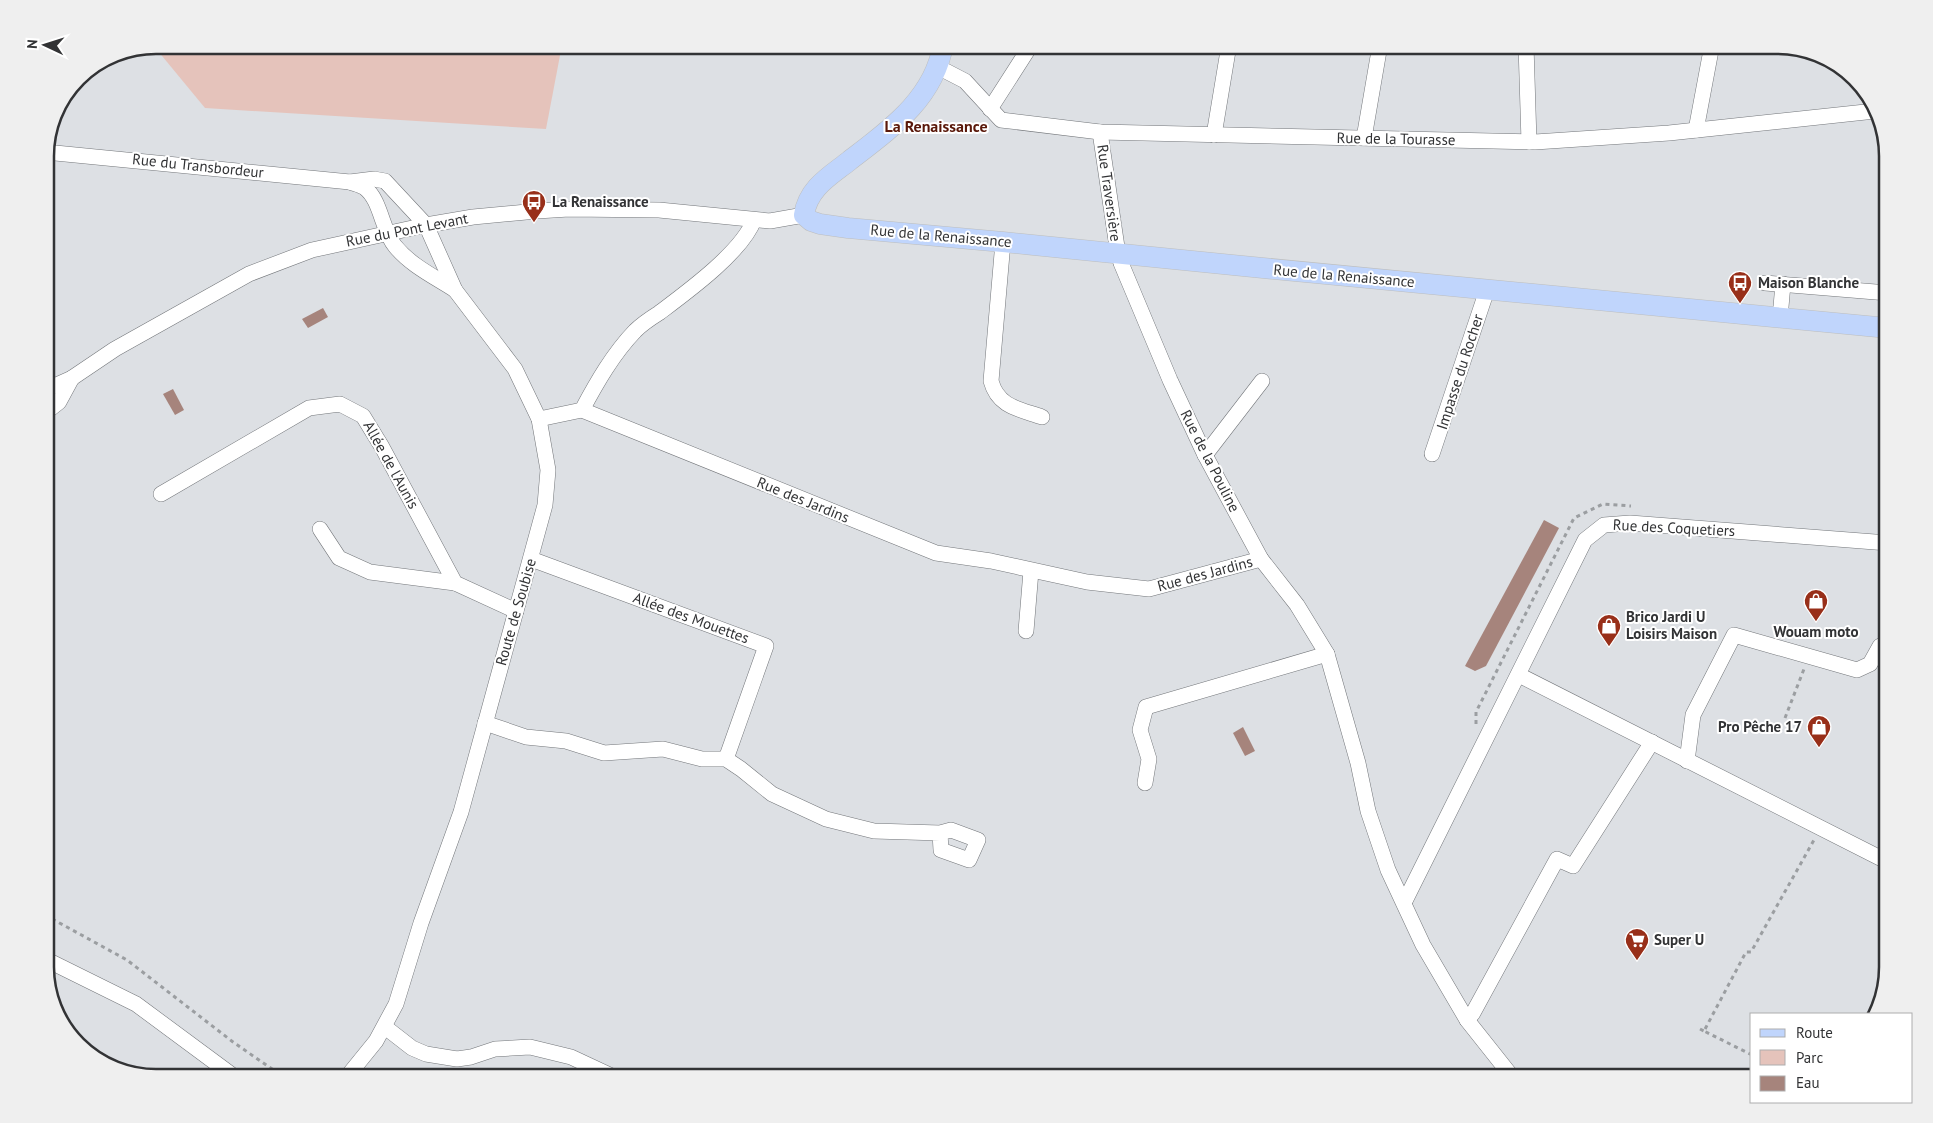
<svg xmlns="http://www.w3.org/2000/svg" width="1933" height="1123" font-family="'PT Sans',sans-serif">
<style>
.green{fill:#e5c3bb}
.water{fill:#a6847c}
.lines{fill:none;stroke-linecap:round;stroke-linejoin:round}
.minor-casing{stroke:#73767a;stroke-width:16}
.major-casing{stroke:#bdbebe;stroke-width:21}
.path{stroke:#9b9ea1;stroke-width:3;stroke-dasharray:4 4;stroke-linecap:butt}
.minor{stroke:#fff;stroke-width:15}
.major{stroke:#c0d5fc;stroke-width:20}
.labels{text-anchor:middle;stroke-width:4;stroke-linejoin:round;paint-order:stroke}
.street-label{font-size:15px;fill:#323335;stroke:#fff}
.poi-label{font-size:15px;font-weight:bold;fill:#323335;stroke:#fff;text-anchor:start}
.neighbourhood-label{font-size:16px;font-weight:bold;fill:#5a180a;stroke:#fff}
.rim{fill:none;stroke:#323335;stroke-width:2.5}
</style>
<rect width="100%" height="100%" fill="#dde0e4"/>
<polygon class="green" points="153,45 562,45 546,129 205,108"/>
<g class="water">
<polygon points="323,308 328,317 308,328 302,319"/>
<polygon points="173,389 184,410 175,415 163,394"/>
<polygon points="1544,520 1559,528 1486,666 1475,671 1465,666"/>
<polygon points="1243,727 1255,751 1245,756 1233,733"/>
</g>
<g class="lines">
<g class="minor-casing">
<g id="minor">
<polyline points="1526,45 1529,142"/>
<polyline points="938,67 965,81 1001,120 1100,132 1535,142 1669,133 1875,111"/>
<polyline points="990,109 1031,45"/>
<polyline points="1696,130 1712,45"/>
<polyline points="1100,132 1117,247 1121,263 1170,380 1205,455 1261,559 1297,605 1327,654 1358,763 1368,811 1388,870 1423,945 1467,1020 1513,1078"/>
<polyline points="1214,135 1229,45"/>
<polyline points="1364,138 1380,45"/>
<polyline points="45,152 350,182 374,179 385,181 426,225 455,290 515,369 539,419 548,470 545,505 461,812 421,923 396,1004 376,1041 346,1078"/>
<path d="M350 182C355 184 361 185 365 188 381 200 382 231 395 246 410 265 435 277 455 290"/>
<path d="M1003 242 991 381C998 407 1019 409 1042 417"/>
<polyline points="1765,283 1888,293"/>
<polyline points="1780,318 1783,284"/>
<polyline points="45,390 72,378 115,349 249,274 312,250 426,225 473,217 537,211 569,209 659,210 770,221 804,215"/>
<polyline points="582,410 936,553 991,561 1087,582 1149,589 1261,559"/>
<polyline points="45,413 59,402 72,378"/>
<path d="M539 419 582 410C597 382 613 354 635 331 642 324 651 318 659 313 687 292 742 252 754 220"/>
<polyline points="1432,454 1487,290"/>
<polyline points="1205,455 1262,381"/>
<polyline points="161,494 309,408 340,404 363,416 382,447 455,583 516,611"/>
<polyline points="320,529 339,558 370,572 455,583"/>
<polyline points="531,559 766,646 726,759"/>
<polyline points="1026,631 1031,571"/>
<polyline points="1519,675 1888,862"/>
<polyline points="485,723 526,737 566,741 604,753 663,749 702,759 726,759 741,769 772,794 826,819 874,831 940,833 951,830 978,840 969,860 941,850 940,833"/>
<polyline points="1687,761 1693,715 1734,635 1857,670 1870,664 1880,646 1888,643"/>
<polyline points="1145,783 1149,759 1140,730 1146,707 1327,654"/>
<polyline points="1404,903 1585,540 1604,525 1630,523 1888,543"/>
<polyline points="45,959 136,1004 236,1078"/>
<polyline points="1467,1020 1473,1013 1557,859 1573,866 1652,742"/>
<polyline points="385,1027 412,1048 426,1054 457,1059 471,1057 495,1049 530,1047 571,1057 616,1078"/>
</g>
</g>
<g class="major-casing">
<path id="major" d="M943 45C934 99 889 130 849 161 830 176 808 188 804 215L811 221 820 224 848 228 1003 242 1263 268 1888 328"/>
</g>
<g class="path">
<polyline points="1785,718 1804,669"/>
<polyline points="1476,724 1476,712 1574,518 1603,504 1631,506"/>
<polyline points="45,915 127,960 233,1042 285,1078"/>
<polyline points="1700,1029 1704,1031"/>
<polyline points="1752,1055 1704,1031 1746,952 1751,952 1814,840"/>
</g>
<use href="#minor" class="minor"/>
<use href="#major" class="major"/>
</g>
<defs>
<g id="bus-pin" transform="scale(1.25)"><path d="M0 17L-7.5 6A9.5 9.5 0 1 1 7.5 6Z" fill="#982f19" stroke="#fff"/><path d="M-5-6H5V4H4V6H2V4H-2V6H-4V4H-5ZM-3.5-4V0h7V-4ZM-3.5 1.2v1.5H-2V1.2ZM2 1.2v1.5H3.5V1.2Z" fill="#fff"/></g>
<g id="shop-pin" transform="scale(1.25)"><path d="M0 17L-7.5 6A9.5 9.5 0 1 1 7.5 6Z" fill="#982f19" stroke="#fff"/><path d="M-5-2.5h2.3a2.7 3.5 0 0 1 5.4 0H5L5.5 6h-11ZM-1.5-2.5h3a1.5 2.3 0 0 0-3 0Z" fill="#fff"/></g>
<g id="supermarket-pin" transform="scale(1.25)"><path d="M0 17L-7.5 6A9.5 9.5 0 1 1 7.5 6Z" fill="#982f19" stroke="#fff"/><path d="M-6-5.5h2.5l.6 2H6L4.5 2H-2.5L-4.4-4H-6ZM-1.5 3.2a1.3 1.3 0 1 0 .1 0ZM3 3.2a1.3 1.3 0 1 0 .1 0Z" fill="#fff"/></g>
</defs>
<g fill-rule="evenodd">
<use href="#bus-pin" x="534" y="202"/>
<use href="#bus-pin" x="1740" y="283"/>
<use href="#shop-pin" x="1816" y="601"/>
<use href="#shop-pin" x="1609" y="626"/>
<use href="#shop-pin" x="1819" y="727"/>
<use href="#supermarket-pin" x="1637" y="940"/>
</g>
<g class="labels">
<g class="street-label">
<text transform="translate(1396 139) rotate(1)" y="5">Rue de la Tourasse</text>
<text transform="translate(198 166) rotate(6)" y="5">Rue du Transbordeur</text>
<text transform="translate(1109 193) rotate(82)" y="5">Rue Traversière</text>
<text transform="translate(407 230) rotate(-11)" y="5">Rue du Pont Levant</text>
<text transform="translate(941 236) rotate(5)" y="5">Rue de la Renaissance</text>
<text transform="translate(1344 276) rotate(5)" y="5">Rue de la Renaissance</text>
<text transform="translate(1460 372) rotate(-72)" y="5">Impasse du Rocher</text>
<text transform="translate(1210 461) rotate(63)" y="5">Rue de la Pouline</text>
<text transform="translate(391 465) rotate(61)" y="5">Allée de l'Aunis</text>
<text transform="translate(803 500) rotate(22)" y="5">Rue des Jardins</text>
<text transform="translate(1674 528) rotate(3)" y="5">Rue des Coquetiers</text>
<text transform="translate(1205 574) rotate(-15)" y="5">Rue des Jardins</text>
<text transform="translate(516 612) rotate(-74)" y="5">Route de Soubise</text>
<text transform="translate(691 618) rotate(20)" y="5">Allée des Mouettes</text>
</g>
<g class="poi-label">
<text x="552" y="207">La Renaissance</text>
<text x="1758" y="288">Maison Blanche</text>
<text x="1626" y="622">Brico Jardi U<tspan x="1626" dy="17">Loisirs Maison</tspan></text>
<text x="1816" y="637" text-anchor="middle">Wouam moto</text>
<text x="1802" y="732" text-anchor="end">Pro Pêche 17</text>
<text x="1654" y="945">Super U</text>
</g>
<g class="neighbourhood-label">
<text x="936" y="132">La Renaissance</text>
</g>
</g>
<path d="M0 0H1933V1123H0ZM156 54H1777A102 102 0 0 1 1879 156V967A102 102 0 0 1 1777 1069H156A102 102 0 0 1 54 967V156A102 102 0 0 1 156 54Z" fill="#efefef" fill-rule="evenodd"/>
<path class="rim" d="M156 54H1777A102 102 0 0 1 1879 156V967A102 102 0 0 1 1777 1069H156A102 102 0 0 1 54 967V156A102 102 0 0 1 156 54Z"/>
<rect x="1750" y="1013" width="162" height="90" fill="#ffffff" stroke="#adadae"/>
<rect x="1760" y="1029" width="25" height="8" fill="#c0d5fc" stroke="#adadae"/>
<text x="1796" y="1038" font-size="15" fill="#323335">Route</text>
<rect x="1760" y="1050" width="25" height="15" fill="#e5c3bb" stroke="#adadae"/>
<text x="1796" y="1063" font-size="15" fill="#323335">Parc</text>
<rect x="1760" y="1076" width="25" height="15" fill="#a6847c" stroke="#adadae"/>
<text x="1796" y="1088" font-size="15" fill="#323335">Eau</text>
<g transform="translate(45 45) rotate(274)" stroke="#ffffff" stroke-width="4" paint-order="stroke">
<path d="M0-4L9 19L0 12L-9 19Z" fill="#323335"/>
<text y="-8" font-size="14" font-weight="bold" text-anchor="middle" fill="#323335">N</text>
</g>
</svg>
